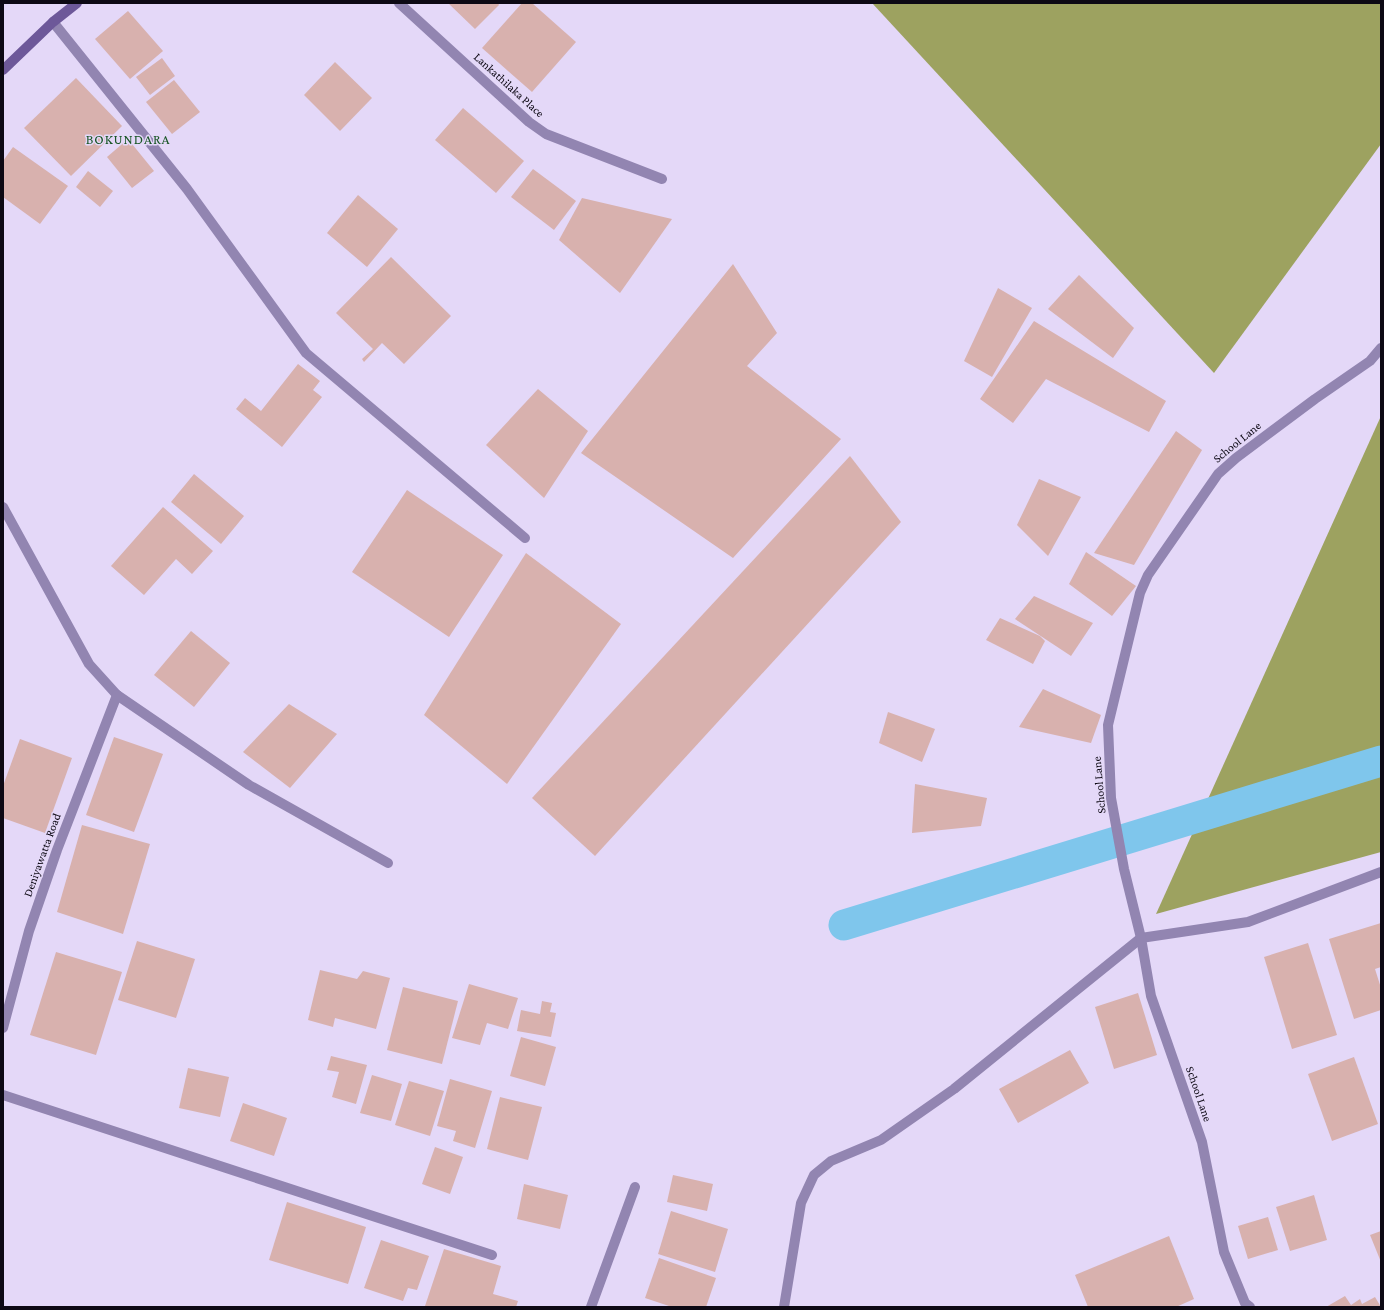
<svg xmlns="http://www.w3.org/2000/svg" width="1384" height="1310" font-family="'Crimson Pro',serif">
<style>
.forest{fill:#9da260}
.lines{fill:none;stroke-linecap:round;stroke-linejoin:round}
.canal{stroke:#7fc6ec;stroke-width:31}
.building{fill:#d8b1ae}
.street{stroke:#9285b1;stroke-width:10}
.secondary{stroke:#6d5899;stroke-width:10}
.labels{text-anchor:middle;stroke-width:3;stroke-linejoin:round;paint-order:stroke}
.street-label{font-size:12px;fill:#0d0914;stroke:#e4d8f8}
.quarter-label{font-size:14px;letter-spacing:1px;fill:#175524;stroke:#e4d8f8}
</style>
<rect width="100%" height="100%" fill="#e4d8f8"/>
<g class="forest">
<polygon points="872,3 1381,3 1381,144 1214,373"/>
<polygon points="1381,416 1381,852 1156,914"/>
</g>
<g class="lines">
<polyline class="canal" points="844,925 1381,761"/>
</g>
<g class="building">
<polygon points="448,3 498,3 499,5 475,29"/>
<polygon points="522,3 532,3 576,42 532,92 482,48"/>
<polygon points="128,11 163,51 130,79 95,39"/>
<polygon points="162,58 175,76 150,95 136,77"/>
<polygon points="335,62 372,98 340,131 304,95"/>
<polygon points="76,78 122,126 71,176 24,128"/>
<polygon points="174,80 200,112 172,134 146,102"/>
<polygon points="463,108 524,161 496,193 435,140"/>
<polygon points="128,139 154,171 132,188 107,157"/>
<polygon points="13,147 68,186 40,224 3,197 3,161"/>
<polygon points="533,169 576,201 554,230 511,197"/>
<polygon points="88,171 113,191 100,207 76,187"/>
<polygon points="358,195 398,229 367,267 327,233"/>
<polygon points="582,198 672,219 620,293 559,240"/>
<polygon points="391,257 451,316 404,364 382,343 364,362 362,359 373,349 336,313"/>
<polygon points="733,264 777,333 747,366 841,439 733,558 581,453"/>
<polygon points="1079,275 1134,328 1113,358 1048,309"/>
<polygon points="998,288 1032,308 992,377 964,361"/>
<polygon points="1034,321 1166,401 1149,432 1046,379 1013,423 980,399"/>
<polygon points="298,364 320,381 313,390 322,397 282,447 236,409 245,398 261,411"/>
<polygon points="538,389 588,431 544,498 486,445"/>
<polygon points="1176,431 1202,450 1134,565 1094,553"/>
<polygon points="850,456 901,522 595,856 532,798"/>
<polygon points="194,474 244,516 221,544 171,502"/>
<polygon points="1039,479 1081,497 1048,556 1017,525"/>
<polygon points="407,490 503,555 449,637 352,572"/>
<polygon points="163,507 213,551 192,574 176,559 144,595 111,566"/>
<polygon points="1086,552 1136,586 1112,616 1069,584"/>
<polygon points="526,553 621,624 507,784 424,715"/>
<polygon points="1034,596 1093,623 1071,656 1015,619"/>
<polygon points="1000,618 1040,636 1045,641 1033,664 986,640"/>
<polygon points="191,631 230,663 194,707 154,675"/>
<polygon points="1043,689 1101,715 1091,743 1019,727"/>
<polygon points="289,704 337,734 290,788 243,752"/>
<polygon points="888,712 935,729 922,762 879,743"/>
<polygon points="114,737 163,754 134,832 86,815"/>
<polygon points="20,739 72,758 45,833 3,818 3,786"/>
<polygon points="915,784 987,798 981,826 912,833"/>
<polygon points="82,825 150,844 123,934 57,912"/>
<polygon points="1381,923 1381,967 1375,969 1381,988 1381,1010 1354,1019 1329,939"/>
<polygon points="137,941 195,959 176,1018 118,1000"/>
<polygon points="1308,943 1337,1035 1292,1049 1264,957"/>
<polygon points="56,952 122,972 96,1055 30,1035"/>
<polygon points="320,970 357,979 363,971 390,978 376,1029 335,1018 333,1027 308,1020"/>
<polygon points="469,984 518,998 508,1029 487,1023 480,1045 452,1038"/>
<polygon points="403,987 458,1001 442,1064 387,1050"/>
<polygon points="1138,993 1157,1055 1114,1069 1095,1007"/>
<polygon points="542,1001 552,1003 550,1012 556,1013 551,1037 517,1031 521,1010 540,1014"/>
<polygon points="521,1037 556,1047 545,1086 510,1076"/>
<polygon points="1070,1050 1089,1083 1018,1123 999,1089"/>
<polygon points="331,1056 367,1065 356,1104 332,1097 339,1072 327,1070"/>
<polygon points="1354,1057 1378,1124 1332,1141 1308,1074"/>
<polygon points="188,1068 229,1077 220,1117 179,1108"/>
<polygon points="372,1075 402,1084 391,1121 360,1113"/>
<polygon points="450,1079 492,1091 475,1148 453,1141 456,1131 437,1126"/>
<polygon points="409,1081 444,1091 430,1136 395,1125"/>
<polygon points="500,1097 542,1107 528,1160 487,1149"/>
<polygon points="243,1103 287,1118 274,1156 230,1141"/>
<polygon points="435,1147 463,1157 450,1194 422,1184"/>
<polygon points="673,1175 713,1184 707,1211 667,1202"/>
<polygon points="524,1184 568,1195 560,1229 517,1219"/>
<polygon points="1314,1195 1327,1240 1290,1251 1276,1207"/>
<polygon points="287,1202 366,1227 348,1284 269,1260"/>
<polygon points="671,1211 728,1229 715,1272 658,1254"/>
<polygon points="1268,1217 1278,1250 1248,1259 1238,1226"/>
<polygon points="1381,1231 1381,1262 1370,1235"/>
<polygon points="1169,1236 1194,1299 1176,1307 1088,1307 1075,1275"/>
<polygon points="381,1240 429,1256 417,1290 408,1288 403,1301 364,1288"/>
<polygon points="444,1249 501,1266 493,1294 518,1301 516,1307 429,1307 425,1306"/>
<polygon points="659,1258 716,1278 706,1307 672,1307 645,1298"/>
<polygon points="1345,1296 1351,1305 1360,1299 1362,1304 1375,1297 1381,1307 1326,1307"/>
</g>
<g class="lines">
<g class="street">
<polyline points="399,3 529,122 546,134 662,179"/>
<polyline points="53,22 187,189 306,353 525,538"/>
<polyline points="3,507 89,664 117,695 249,785 388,863"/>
<polyline points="3,1028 29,931 57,850 117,695"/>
<polyline points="3,1095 492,1255"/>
<polyline points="591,1307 635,1187"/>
<polyline points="784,1307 801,1203 814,1175 831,1161 881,1140 954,1089 1141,938 1248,922 1381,872"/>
<polyline points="1250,1307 1245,1303 1224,1252 1202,1142 1151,996 1141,938 1124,869 1111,798 1108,725 1140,593 1148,575 1218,474 1236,458 1315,399 1370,361 1381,348"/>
</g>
<polyline class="secondary" points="3,70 53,22 77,3"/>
</g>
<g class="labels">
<g class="street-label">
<text transform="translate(509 85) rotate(42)" y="4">Lankathilaka Place</text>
<text transform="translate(1237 442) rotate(-39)" y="4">School Lane</text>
<text transform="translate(1099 785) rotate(-95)" y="4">School Lane</text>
<text transform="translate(42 855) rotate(-70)" y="4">Deniyawatta Road</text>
<text transform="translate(1199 1094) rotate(71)" y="4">School Lane</text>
</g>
<g class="quarter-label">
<text x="128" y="144">BOKUNDARA</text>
</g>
</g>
<rect width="1384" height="1310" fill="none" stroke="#0d0914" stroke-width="8"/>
</svg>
